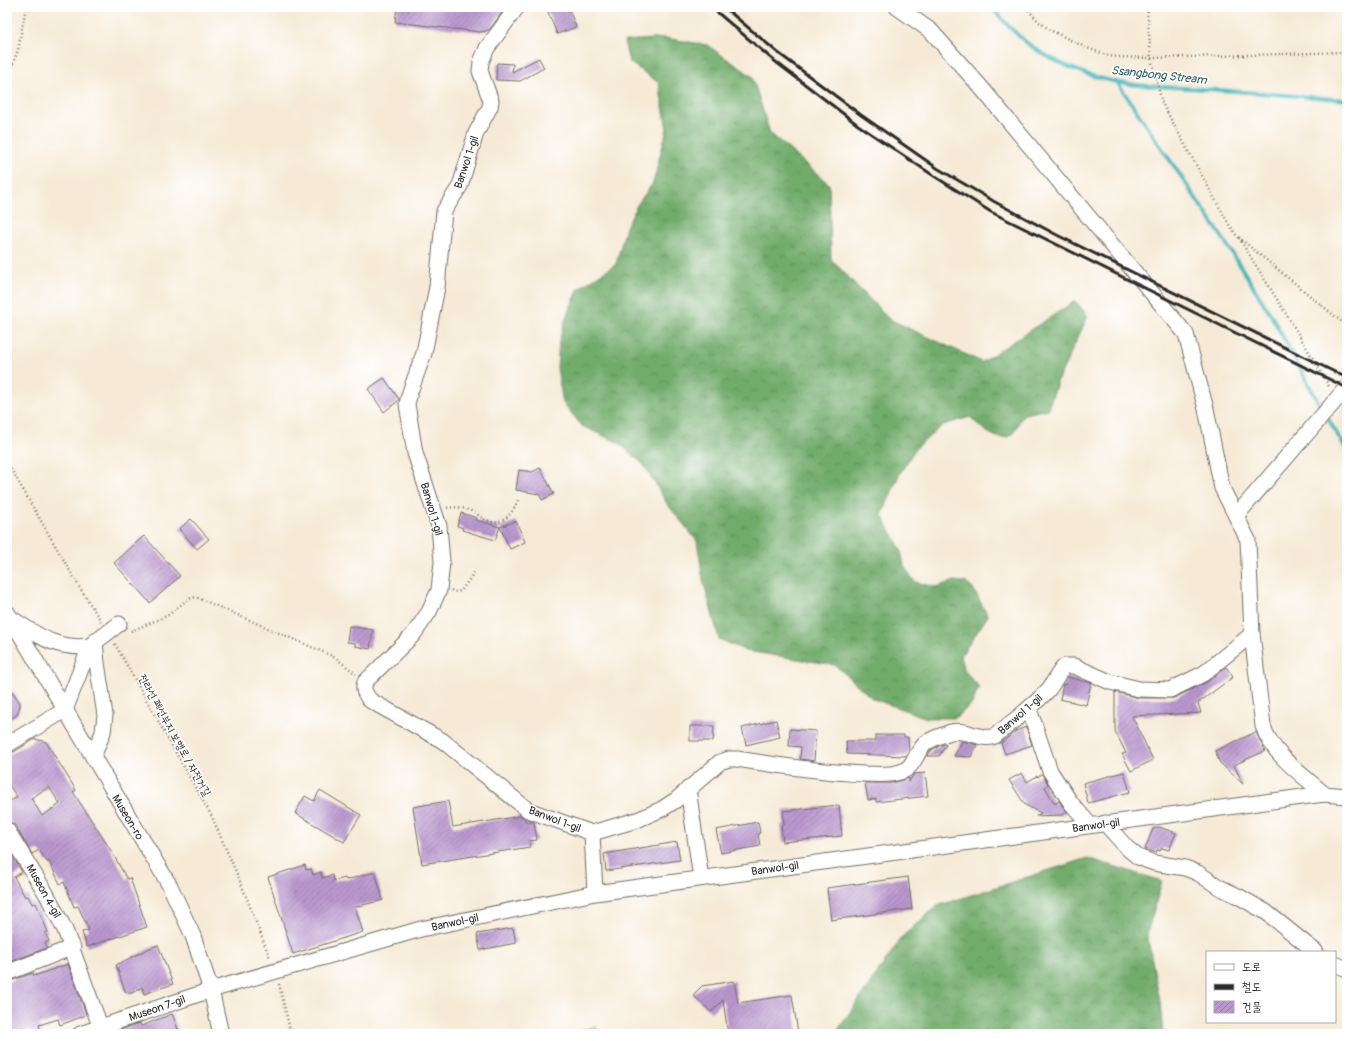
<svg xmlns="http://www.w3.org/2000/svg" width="1354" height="1041" font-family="Pangolin,'Poor Story',sans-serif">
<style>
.forest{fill:url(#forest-crowns);stroke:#4e6c4c}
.pitch{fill:#8ec87d;stroke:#5c7a54}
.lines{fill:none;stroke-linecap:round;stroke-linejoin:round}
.stream{stroke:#42b3b9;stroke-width:4}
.building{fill:url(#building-hatch);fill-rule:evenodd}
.minor-casing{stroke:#726e67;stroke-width:17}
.path{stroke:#726e67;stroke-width:2.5;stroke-dasharray:1 3;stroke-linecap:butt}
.minor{stroke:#fff;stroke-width:15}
.rail{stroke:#2b2b2b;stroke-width:3}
.labels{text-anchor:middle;stroke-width:3;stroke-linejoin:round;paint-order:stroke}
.street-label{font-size:11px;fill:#2b2b2b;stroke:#fff}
.water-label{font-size:12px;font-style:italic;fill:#346164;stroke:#fff}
</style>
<defs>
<pattern id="forest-crowns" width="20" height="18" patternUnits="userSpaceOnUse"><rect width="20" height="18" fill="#72ac6c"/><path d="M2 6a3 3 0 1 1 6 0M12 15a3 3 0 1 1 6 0" fill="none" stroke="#5e8c59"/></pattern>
<pattern id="building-hatch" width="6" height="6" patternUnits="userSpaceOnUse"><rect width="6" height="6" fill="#ba97cf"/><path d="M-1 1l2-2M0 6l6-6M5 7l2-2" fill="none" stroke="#977ba8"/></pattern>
</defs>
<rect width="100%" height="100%" fill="#fff"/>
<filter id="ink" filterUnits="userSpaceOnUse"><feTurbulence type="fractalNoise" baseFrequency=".025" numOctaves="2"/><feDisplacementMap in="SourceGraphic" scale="8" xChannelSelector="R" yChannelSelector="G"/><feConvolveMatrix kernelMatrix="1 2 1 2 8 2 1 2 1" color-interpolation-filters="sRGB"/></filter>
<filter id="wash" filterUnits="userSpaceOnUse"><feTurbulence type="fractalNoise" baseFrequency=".012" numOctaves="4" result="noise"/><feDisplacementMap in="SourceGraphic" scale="16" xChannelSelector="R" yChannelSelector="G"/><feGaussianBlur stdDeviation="0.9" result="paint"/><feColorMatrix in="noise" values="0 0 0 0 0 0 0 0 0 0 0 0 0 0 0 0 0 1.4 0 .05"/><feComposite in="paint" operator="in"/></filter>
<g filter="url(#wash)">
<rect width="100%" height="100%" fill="#f6ead6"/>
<g class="forest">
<path d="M665 38 707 45 752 76 770 133 829 184 831 259 889 319 982 362 1075 301 1088 316 1058 380 1048 409 1024 414C1020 419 1017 427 1013 433 1000 447 979 426 970 417L943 425 916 448 900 473 882 515 901 550 904 566 915 582 936 587 954 581 965 582 974 590 988 616 960 657 964 670 979 687 972 704 955 718H927L873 699 835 665 746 651 719 639 703 580 697 541 668 505 643 464 619 443 582 426 563 403 557 368 559 341 567 315 579 288 616 264 626 227 637 205 653 183 667 129 659 83 629 62 624 41Z"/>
<polygon points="1087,858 1162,881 1147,934 1160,1002 1163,1034 835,1034 903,936 937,906"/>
</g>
<polygon class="pitch" points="596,1026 598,1034 568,1034"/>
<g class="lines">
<g class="stream">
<path d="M992 7C1000 17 1009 27 1019 36 1044 60 1094 80 1129 84 1153 87 1177 87 1202 89 1250 92 1299 96 1347 100"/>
<polyline points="1117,82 1224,240 1271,315 1322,409"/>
<polyline points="1326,415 1347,451"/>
</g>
</g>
<g id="blocks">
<g class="building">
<polygon points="397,7 506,7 490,29 486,31 480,32 395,22"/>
<polygon points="561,7 568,7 576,27 557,34 548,12"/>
<polygon points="539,58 544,68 520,81 496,80 497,63 513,64 512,72"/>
<polygon points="384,378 399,399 398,401 384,412 368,389"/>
<polygon points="540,468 554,494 542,500 539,494 516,490 519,470 532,472"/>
<polygon points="461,513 477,518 476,520 500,527 495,540 462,530 463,528 457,526"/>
<polygon points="191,519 209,539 197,549 179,529"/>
<polygon points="516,521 525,542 510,549 500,527"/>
<polygon points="144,536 180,576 150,603 114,563"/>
<polygon points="349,626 373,630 370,649 355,646 355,643 347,642"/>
<polygon points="1226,667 1233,677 1198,703 1201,713 1132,716 1153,760 1131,771 1122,754 1126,753 1115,731 1115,692 1139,698 1174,698 1207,682"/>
<polygon points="1067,677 1091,683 1086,705 1060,699 1063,684 1065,685"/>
<polygon points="7,683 20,703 20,706 17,715 7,721"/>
<polygon points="776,720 780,737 746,745 742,728"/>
<polygon points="690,726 714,726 713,741 690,741"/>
<polygon points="1026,727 1032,745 1005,754 1001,743 1016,731"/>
<polygon points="790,729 816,731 814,761 800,759 801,747 789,746"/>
<polygon points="1256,732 1265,751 1234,765 1243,784 1220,763 1215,751"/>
<polygon points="876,735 904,735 904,737 908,737 909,752 906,756 847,754 846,741 876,741"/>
<path d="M35 739 46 742 76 790 73 792 110 849 127 879 130 878 147 927 87 947 82 932 89 930 78 906 74 907 64 882 60 884 49 861 47 862 39 850 32 854 15 825 10 822 7 816V803L17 797 7 782V756ZM49 787 60 804 42 816 31 798Z"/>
<polygon points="962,741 977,745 971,757 954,756"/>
<polygon points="944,744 946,745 939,756 927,756 933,749"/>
<polygon points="1124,772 1130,792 1088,803 1083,783"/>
<polygon points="925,773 928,796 876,802 876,799 868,800 865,783 892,783 909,778 909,782 914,774"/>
<polygon points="1022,773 1027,782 1037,776 1038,777 1042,774 1048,784 1045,787 1055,804 1059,801 1067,812 1062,815 1036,816 1041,813 1025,805 1009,780"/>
<polygon points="320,790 361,815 344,842 295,813 305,796 314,801"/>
<polygon points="448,801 453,827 521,816 525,819 526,822 534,822 537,840 529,841 530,847 422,864 413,807"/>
<polygon points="839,805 842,836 783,842 781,825 784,825 783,811"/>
<polygon points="758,822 760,833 758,833 760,846 721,853 716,830"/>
<polygon points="1159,827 1176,833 1169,850 1162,848 1160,851 1157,850 1156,853 1145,849 1153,829"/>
<polygon points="677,842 680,860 606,871 604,854"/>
<polygon points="7,847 22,872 14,877 25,897 28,896 32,904 36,903 48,932 45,933 49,941 45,943 47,948 7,963"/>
<polygon points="305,865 306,870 311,869 313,875 321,872 322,878 332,875 334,881 345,878 346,880 375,872 383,900 355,907 363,932 293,954 268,877"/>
<polygon points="908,877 912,909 831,920 827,888"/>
<polygon points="513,928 516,943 480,950 477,934"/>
<polygon points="158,945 173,984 144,994 142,987 132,993 128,993 125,991 116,965 150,948"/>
<polygon points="68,964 86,1014 84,1016 60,1025 58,1019 39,1025 42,1034 31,1034 30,1029 17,1034 7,1034 7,982 33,973 34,976"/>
<polygon points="734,981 738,1003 792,995 798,1033 789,1034 728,1034 723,1000 711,1012 693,995 702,986"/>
<polygon points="172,1014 180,1034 112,1034 112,1033 140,1023 141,1026"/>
</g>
</g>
</g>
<g filter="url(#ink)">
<use href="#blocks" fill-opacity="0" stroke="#726e67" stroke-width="1"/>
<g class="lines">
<g class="minor-casing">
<g id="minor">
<path d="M517 7 487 48 481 62 480 71 491 101 490 107 476 133 460 186 444 211 437 287 424 353 410 392 407 404 415 453 439 526 442 562 439 590 429 612 413 635 365 682C362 689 366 696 371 701L443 741 528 810 592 833 637 820 662 809 676 800 720 762 729 759H737C780 766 821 772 864 774 876 774 889 776 900 772 914 769 916 751 926 743 932 738 943 735 951 732 967 728 982 742 995 736 1013 721 1033 707 1049 689 1055 681 1058 672 1065 666H1074L1110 682 1139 689 1170 690 1203 674 1252 634"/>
<path d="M897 7 931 31 979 85 1186 334 1206 409 1222 488 1248 540 1252 634 1263 726C1272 755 1303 775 1324 794"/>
<polyline points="1236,516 1347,387"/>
<polyline points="7,612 170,886 193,936 211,990 221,1034"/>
<path d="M14 620C40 637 58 650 90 646"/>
<polyline points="1029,709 1050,771 1071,803 1090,825"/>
<polyline points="7,745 65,710 90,646 119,624"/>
<polyline points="93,757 103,732 105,715 97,663 95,641"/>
<polyline points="688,789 701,878"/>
<polyline points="1105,823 1127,848 1138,857 1154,863 1185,868 1198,873 1219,887 1238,896 1266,912 1316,952"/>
<polyline points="7,830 47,895 65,930 103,1034"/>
<polyline points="592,833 595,893"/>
<polyline points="1335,964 1347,969"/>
<polyline points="7,973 73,947"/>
<polyline points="80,1034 211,990 421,929 595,893 1324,794 1347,796"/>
</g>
</g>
<g class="path">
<polyline points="1026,7 1038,21 1050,30 1085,47 1109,56 1118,57 1151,58 1347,52"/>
<polyline points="1147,7 1151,58 1162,103 1227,221 1237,236 1347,326"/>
<polyline points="7,79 18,50 26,7"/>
<polyline points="1239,238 1296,330 1329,386"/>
<polyline points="1343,411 1347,418"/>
<polyline points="7,462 78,585 101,621"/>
<path d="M447 508C458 506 469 509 477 514 481 517 484 520 488 521 503 527 513 512 518 500"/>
<polyline points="451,590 456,592 461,591 475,571"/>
<polyline points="131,631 167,616 188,599 196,597 330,655 337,659 356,674"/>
<polyline points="115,644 212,817 240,881 270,958"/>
<polyline points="279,984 291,1034"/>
</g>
<use href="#minor" class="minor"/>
<g class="rail">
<polyline points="711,7 772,59 858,125 934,176 991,212 1347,388"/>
<polyline points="724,7 777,52 861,115 937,168 995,202 1057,235 1347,378"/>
</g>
</g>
</g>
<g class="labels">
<g class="street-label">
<text transform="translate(466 162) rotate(-71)" y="4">Banwol 1-gil</text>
<text transform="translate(432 509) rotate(74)" y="4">Banwol 1-gil</text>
<text transform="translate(1020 714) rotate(-41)" y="4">Banwol 1-gil</text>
<text transform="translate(175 735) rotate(61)" y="4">전라선 폐선부지 보행로 / 자전거길</text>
<text transform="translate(128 817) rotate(59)" y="4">Museon-ro</text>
<text transform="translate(555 819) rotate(21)" y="4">Banwol 1-gil</text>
<text transform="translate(1096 825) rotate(-8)" y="4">Banwol-gil</text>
<text transform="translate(775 868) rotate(-8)" y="4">Banwol-gil</text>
<text transform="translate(44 891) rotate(61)" y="4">Museon 4-gil</text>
<text transform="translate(455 922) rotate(-12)" y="4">Banwol-gil</text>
<text transform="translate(157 1008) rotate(-19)" y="4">Museon 7-gil</text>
</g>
<g class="water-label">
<text transform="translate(1159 75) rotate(6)" y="4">Ssangbong Stream</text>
</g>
</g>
<rect width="1354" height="1041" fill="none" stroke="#fff" stroke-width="24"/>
<rect x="1206" y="951" width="130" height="72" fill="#ffffff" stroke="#aaaaaa"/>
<rect x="1214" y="964" width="20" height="6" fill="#ffffff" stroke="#aaaaaa"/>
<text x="1242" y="971" font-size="12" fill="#2b2b2b">도로</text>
<rect x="1214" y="984" width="20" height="6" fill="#2b2b2b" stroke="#aaaaaa"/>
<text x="1242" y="991" font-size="12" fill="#2b2b2b">철도</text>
<rect x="1214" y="1001" width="20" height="12" fill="url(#building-hatch)" stroke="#aaaaaa"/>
<text x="1242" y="1011" font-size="12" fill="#2b2b2b">건물</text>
</svg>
